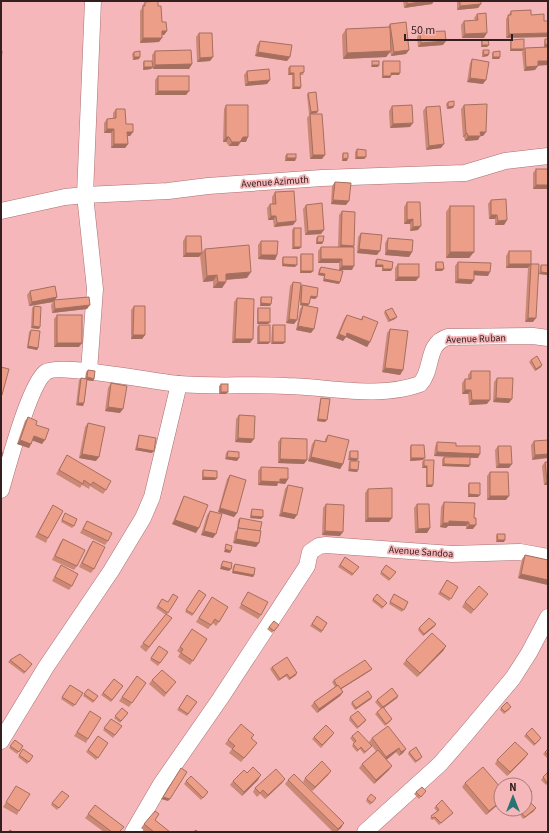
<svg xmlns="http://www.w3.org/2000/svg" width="549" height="833" font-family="'Source Sans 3',sans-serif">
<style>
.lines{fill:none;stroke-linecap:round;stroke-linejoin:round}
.minor-casing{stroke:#aa7173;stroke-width:17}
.minor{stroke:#fff;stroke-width:16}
.wall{fill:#cb8875}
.shaded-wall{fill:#a56f5f}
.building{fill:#ec9e88;stroke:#a56f5f}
.labels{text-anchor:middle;stroke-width:3.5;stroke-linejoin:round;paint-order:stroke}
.street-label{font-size:10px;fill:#351e1f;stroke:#f5b7b9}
</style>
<rect width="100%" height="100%" fill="#f5b7b9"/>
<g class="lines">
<g class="minor-casing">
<g id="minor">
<polyline points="1,211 65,197 85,195 168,191 208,186 322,178 465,173 505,161 548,156"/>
<polyline points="89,371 95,289 85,195 93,1"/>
<path d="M1 490C8 467 29 384 46 372 59 363 156 382 178 384 214 387 251 384 287 386 330 387 379 399 420 384 434 369 425 344 448 337L533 336 548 338"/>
<polyline points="1,741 46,667 111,571 143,518 152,497 179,384"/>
<polyline points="133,832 161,784 220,699 307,566 310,552 319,546 326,545 452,554 520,552 548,557"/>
<polyline points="365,832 440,764 466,734 513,678 529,653 548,617"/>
</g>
</g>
<use href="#minor" class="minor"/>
</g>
<g class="wall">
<polygon points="403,1 434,1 432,4 404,8"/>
<polygon points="457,1 481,1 481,4 478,8 457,10"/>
<polygon points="145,2 158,6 162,22 167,31 164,35 162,35 159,42 140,43 140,11 142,8 142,6"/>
<polygon points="531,10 506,38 506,19 511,11"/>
<polygon points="477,14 484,38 462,38 461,25 464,21 475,20 474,18"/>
<polygon points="390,24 409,50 406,54 391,56 390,52 386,57 343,59 342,35 346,29 388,27"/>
<polygon points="420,32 443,45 418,47 417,37"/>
<polygon points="199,33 213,57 210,61 197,62 196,37"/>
<polygon points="545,39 548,47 544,47 544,42"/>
<polygon points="482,40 487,47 481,47 481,42"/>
<polygon points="511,40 524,49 522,51 510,51 510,42"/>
<polygon points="260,41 290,57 287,61 255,56 257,45"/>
<polygon points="548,47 548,70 548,65 538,65 535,70 524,71 522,52 525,48"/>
<polygon points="483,50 488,56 482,57 482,52"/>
<polygon points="155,51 192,64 189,69 153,69 152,67 151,69 143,70 143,63 144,61 152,61 152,55"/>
<polygon points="134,52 139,59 133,60 132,54"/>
<polygon points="493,52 500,57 499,59 492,59 492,54"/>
<polygon points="472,59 483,84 467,82 470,63"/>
<polygon points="383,61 399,75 391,75 390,78 382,78 382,63"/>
<polygon points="290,66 304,72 303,75 300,75 301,87 300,89 292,89 292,75 288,75 288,68"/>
<polygon points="247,71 270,80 267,84 245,86 244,75"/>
<polygon points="158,76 189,91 186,95 155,95 155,80"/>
<polygon points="308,93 317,113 309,114 307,95"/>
<polygon points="448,102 453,108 447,109 446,104"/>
<polygon points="226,105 246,142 241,142 238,146 229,146 226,142 223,142 224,109"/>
<polygon points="464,105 486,132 483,136 480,136 478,140 465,141 464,137 463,137 461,109"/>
<polygon points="392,106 410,127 390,128 389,111"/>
<polygon points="426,107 441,148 426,150 423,111"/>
<polygon points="116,109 126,124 133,132 130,136 127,136 128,144 125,148 111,148 111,133 104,133 104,123 107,119 113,119 113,113"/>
<polygon points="310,114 322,159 310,159 307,118"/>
<polygon points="357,149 366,157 364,159 355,159 355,152"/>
<polygon points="343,153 347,161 342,161 342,155"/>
<polygon points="287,154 296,158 295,161 285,161 285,156"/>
<polygon points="536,169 548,169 548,189 533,189 533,173"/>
<polygon points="335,182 346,205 331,204 332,186"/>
<polygon points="275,192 296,221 293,225 274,227 273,220 268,220 267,208 270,204 272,204 272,197"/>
<polygon points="491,200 507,220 504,225 495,225 495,219 489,219 488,204"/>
<polygon points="407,202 418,230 410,231 410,224 404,224 404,207"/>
<polygon points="306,205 321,234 305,235 303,209"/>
<polygon points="450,206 474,252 469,258 446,258 446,212"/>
<polygon points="342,211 354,246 353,247 352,270 339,270 339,263 318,263 318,251 321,247 338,247 339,215"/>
<polygon points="294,228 301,247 299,249 292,249 292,230"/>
<polygon points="361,233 377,255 357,253 358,237"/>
<polygon points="186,236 202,252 205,249 247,278 226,280 226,282 222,288 213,288 213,281 203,282 200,255 199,257 183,257 183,241"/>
<polygon points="318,236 323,242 322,244 316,244 316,238"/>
<polygon points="388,238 412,252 409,257 385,255 385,243"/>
<polygon points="261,241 277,255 275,260 258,259 258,245"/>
<polygon points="509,251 531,264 528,268 506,268 506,256"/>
<polygon points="301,254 311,273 300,273 300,256"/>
<polygon points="283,257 295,267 282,266 282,259"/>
<polygon points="377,259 391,271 382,271 382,267 375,267 375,261"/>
<polygon points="436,262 442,271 435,271 435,265"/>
<polygon points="458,262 488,276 474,275 474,280 471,284 455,283 455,266"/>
<polygon points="398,264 416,281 395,281 395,268"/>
<polygon points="531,264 533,322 525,322 528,268"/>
<polygon points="541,265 548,265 548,275 539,274 540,267"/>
<polygon points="321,267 339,284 323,281 324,276 318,275 319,269"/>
<polygon points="293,282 297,320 294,324 286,323 290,286"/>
<polygon points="302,285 317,297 315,299 310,298 308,306 311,333 296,330 300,309 302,306 300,305 300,288"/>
<polygon points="30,291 57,297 55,300 87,309 52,313 51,305 53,302 29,306 27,295"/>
<polygon points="261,297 271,304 270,306 260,306 260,299"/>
<polygon points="237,298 250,343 232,343 234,302"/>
<polygon points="34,306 39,329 31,328 32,308"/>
<polygon points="134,306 145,335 142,339 131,339 131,310"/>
<polygon points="258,308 270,322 268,324 257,324 257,310"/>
<polygon points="385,311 395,319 388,322 384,313"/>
<polygon points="57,315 79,347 54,347 54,319"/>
<polygon points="347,315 360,320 363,316 370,342 367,347 346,337 343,341 336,338 344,319"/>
<polygon points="259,325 270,342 268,344 257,344 257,327"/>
<polygon points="273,325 285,342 283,344 271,344 272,327"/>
<polygon points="390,329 403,370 400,375 382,372 387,333"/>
<polygon points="31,330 38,348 37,350 27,348 29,332"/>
<polygon points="531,360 541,367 535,371 529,362"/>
<polygon points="88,370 94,379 93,381 87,380 84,403 83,406 76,405 79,380 81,378 85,379 86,372"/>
<polygon points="471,371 487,404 469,405 468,394 462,394 462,383 465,379 468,379 468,375"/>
<polygon points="497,378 509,403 493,402 494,382"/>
<polygon points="111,383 120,413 105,411 108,388"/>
<polygon points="221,384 226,394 219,394 219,386"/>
<polygon points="321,398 325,422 317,421 320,400"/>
<polygon points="239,415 251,443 235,442 236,419"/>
<polygon points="28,417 42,444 33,440 29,448 17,444 25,421"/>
<polygon points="88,423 96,461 79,458 85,427"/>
<polygon points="139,435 152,453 135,450 138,437"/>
<polygon points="328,435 343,464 340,469 308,461 312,444 315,440 325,442 325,439"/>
<polygon points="281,438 304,464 278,463 278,442"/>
<polygon points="548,440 532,460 531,445 534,441"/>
<polygon points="437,442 456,446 478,458 470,458 469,467 442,466 442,459 444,457 460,457 434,456 435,447"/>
<polygon points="411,445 423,460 410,461 410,447"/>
<polygon points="498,446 509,468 496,468 495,450"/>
<polygon points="228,451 237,461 225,459 226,453"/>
<polygon points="350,451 358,459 356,461 348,460 349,453"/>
<polygon points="67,455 106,490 103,494 90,486 89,489 82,485 80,488 56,474"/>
<polygon points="424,460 434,460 433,485 432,487 426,487 426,468 422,468 422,462"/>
<polygon points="350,461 358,470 357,472 348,471 349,463"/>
<polygon points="545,462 548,485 544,485 542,466"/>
<polygon points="261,467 288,479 285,484 278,483 277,486 258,485 258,471"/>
<polygon points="203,470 217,478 215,480 202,480 202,472"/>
<polygon points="490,472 506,500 487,500 487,476"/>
<polygon points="230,475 237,513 234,517 218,512 227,479"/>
<polygon points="469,483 478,497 468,497 468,485"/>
<polygon points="288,485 297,515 294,519 279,516 285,489"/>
<polygon points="368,489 389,522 365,522 365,493"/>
<polygon points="184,496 196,533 172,524 182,500"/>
<polygon points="444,502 475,503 473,529 466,529 466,526 448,526 446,528 440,527 441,507"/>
<polygon points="326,504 340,536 322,535 323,508"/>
<polygon points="417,504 430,528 427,533 415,533 414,508"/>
<polygon points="53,505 48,538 46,543 35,537"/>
<polygon points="252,509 263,517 261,519 250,518 251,511"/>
<polygon points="210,511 213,538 201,535 207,515"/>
<polygon points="65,513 74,526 72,528 61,522"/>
<polygon points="240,518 259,543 256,547 233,543 235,532 237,530 238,520"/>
<polygon points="87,521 108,541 105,545 80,533"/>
<polygon points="497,534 504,542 496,542 496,536"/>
<polygon points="63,539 77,566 74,570 52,560 60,543"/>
<polygon points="93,541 94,569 91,573 79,567 90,545"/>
<polygon points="525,555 548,560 548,585 518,578 522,559"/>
<polygon points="345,557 359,567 352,576 338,567"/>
<polygon points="235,564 254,575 253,577 232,573 233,566"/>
<polygon points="61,565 72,586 69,590 52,581 58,570"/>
<polygon points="386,565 396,572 389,581 380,574"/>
<polygon points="447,580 458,587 449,601 438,594"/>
<polygon points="199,590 206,595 192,616 185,612"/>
<polygon points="248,592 261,615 258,619 239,608"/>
<polygon points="394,594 408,602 402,612 389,604"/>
<polygon points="488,594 471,614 462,607 465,602"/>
<polygon points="178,597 167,614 169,622 146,652 140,647 166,615 156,608 162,599 168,602"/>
<polygon points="212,597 219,622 216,626 213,623 208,629 196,622"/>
<polygon points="373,599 387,603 382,609 372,601"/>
<polygon points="317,616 327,623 321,633 310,626"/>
<polygon points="279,625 272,633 267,629 269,627"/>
<polygon points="435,626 423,636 418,630 419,628"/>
<polygon points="192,629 207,639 190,665 178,657 180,653 177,651"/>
<polygon points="159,646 168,652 158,666 150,660"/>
<polygon points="446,646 443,651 417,677 403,664 406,660"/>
<polygon points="10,660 32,664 24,674 8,662"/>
<polygon points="272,667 296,675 289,680 286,676 278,681 270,669"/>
<polygon points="370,671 341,689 343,692 340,696 317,713 311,706 314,702 335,687 332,682 334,680"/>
<polygon points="137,676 146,683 129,707 119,701"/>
<polygon points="114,679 123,686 111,702 101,695"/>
<polygon points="152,680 173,686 164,697 149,684"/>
<polygon points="70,685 83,693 73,707 61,699"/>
<polygon points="88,689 98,696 93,703 83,696"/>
<polygon points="187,695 197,702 187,716 177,710"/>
<polygon points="398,696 397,698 384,708 391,721 385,726 375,714 377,712 381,709 375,702 377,700"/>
<polygon points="371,699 355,710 351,704 352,702"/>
<polygon points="122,708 128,713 120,723 114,718"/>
<polygon points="501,708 510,709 504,714 500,710"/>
<polygon points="90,711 88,739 86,743 74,736"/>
<polygon points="350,717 366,720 365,722 357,729 349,720"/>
<polygon points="111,719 122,726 113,738 103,730"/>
<polygon points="526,734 540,740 534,746 524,736"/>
<polygon points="254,735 252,738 254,747 241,762 229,753 232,749 225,744 228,740"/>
<polygon points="333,735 321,748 312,739 314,737"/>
<polygon points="98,736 108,743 96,760 86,752"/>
<polygon points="352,736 370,748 364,754 360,749 357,752 352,746 354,743 350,738"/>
<polygon points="372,738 406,749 403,753 399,756 396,752 386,759 392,766 389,770 374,784 359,768 362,764 376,751 369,742"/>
<polygon points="15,740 23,746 17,754 9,748"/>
<polygon points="23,749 33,756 27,764 18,757"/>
<polygon points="548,749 548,759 543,754"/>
<polygon points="409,752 421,759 415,763 408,754"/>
<polygon points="525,758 507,776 495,764 497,760"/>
<polygon points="331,771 328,775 312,791 303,782 305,778"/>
<polygon points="548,772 548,783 546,785 541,780"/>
<polygon points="247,773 258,780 242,796 230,785 233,781"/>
<polygon points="285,779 282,783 265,799 260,794 257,797 253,792 255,788"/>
<polygon points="288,780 341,828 336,832 333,832 285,784"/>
<polygon points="186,781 208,792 201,800 184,784"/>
<polygon points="465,783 501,802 486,815 462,787"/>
<polygon points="16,786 19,811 17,815 3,807"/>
<polygon points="426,791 419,799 414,794 416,792"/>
<polygon points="69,796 57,810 51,805 52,803"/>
<polygon points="376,798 370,805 366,801 367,799"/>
<polygon points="95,805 120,832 104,832 85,818"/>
<polygon points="436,806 453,813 451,815 439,825 434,819 432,820 430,818 437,811 434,808"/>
<polygon points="520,811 534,811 523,819 519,813"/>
<polygon points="155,820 170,832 146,832 141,828 144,824"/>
</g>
<g class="shaded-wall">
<polygon points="427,1 434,1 432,4 404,8 407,4"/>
<polygon points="481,4 478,8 457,10 460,6"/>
<polygon points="162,31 167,31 164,35 159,35"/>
<polygon points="487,33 484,38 462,38 465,34"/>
<polygon points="548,33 548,37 506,38 509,34"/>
<polygon points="143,38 162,38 159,42 140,43"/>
<polygon points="446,41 443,45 418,47 421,43"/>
<polygon points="545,44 548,45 548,47 544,47"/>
<polygon points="482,45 489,45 487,47 481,47"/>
<polygon points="511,49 524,49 522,51 510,51"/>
<polygon points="409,50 406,54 391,56 394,52"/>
<polygon points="391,51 386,57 343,59 347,53"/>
<polygon points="258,52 290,57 287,61 255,56"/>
<polygon points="489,54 488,56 482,57 484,55"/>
<polygon points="134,57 140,57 139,59 133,60"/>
<polygon points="213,57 210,61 197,62 200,58"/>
<polygon points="493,57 500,57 499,59 492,59"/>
<polygon points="538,61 548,61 548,65 535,66"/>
<polygon points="192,64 189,69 153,69 155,65"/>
<polygon points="372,65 379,65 378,67 371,67"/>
<polygon points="538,66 535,70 524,71 526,67"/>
<polygon points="144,67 153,67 151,69 143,70"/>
<polygon points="290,73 294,73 292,75 288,75"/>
<polygon points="391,73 400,73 399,75 390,75"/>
<polygon points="383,76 391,76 390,78 382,78"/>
<polygon points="470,78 486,80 483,84 467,82"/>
<polygon points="270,80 267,84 245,86 248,82"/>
<polygon points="294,87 301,87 300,89 292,89"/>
<polygon points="158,91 189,91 186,95 155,95"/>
<polygon points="454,106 453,108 447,109 448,107"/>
<polygon points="318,111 317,113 309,114 311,112"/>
<polygon points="413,123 410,127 390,128 393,124"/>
<polygon points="107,129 114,129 111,133 104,133"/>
<polygon points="127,132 133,132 130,136 124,136"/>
<polygon points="480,132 486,132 483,136 480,136 478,140 465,141 468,136"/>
<polygon points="466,133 467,133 464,137 463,137"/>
<polygon points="226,137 229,137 226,142 223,142"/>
<polygon points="243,137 248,137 246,142 240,142"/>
<polygon points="232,142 240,142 238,146 229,146"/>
<polygon points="114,144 128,144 125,148 111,148"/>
<polygon points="444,144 441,148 426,150 429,146"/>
<polygon points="313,155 325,155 322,159 310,159"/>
<polygon points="357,157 366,157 364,159 355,159"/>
<polygon points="287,158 296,158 295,161 285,161"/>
<polygon points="348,158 347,161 342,161 343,159"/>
<polygon points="536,185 548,185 548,189 533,189"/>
<polygon points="333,200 349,201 346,205 331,204"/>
<polygon points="491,215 497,215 495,219 489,219"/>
<polygon points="271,216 276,216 273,220 268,220"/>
<polygon points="413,219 410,224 404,224 407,220"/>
<polygon points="507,220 504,225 495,225 498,221"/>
<polygon points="296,221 293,225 274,227 277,223"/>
<polygon points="421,226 418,230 410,231 413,227"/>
<polygon points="324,230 321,234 305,235 308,231"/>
<polygon points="317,242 323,242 322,244 316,244"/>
<polygon points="341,245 354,246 351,250 338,249"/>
<polygon points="294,247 301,247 299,249 292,249"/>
<polygon points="359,249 380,251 377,255 357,253"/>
<polygon points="387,250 412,252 409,257 385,255"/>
<polygon points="450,252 474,252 469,258 446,258"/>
<polygon points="186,253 202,253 199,257 183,257"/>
<polygon points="261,255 277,255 275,260 258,259"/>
<polygon points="321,259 342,259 339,263 318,263"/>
<polygon points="283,264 297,265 295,267 282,266"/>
<polygon points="509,264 531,264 528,268 506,268"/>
<polygon points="376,265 383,265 382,267 375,267"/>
<polygon points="342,266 354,266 352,270 339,270"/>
<polygon points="383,269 392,269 391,271 382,271"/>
<polygon points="436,269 444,269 442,271 435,271"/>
<polygon points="301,271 313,271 311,273 300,273"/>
<polygon points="474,271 490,272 488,276 471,275"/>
<polygon points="251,272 247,278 222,280 226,274"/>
<polygon points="541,272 548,273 548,275 539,274"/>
<polygon points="319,273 325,274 324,276 318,275"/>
<polygon points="217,275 213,281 203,282 207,276"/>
<polygon points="398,277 419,277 416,281 395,281"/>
<polygon points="324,279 340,282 339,284 323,281"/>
<polygon points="458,279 474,280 471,284 455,283"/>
<polygon points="218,282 226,282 222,288 213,288"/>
<polygon points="311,296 317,297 315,299 309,298"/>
<polygon points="57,297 54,301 54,300 53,302 29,306 32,302"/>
<polygon points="261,303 271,304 270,306 260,306"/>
<polygon points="301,303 309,304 308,306 300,305"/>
<polygon points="90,305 87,309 52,313 55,309"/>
<polygon points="397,317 395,319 388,322 390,320"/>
<polygon points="528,318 536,318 533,322 525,322"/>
<polygon points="289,319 297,320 294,324 286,323"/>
<polygon points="258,322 270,322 268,324 257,324"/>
<polygon points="33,326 40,327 39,329 31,328"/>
<polygon points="298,326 314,329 311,333 296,330"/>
<polygon points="347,333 370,342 367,347 346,337 343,341 336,338 339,334"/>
<polygon points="133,335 145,335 142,339 131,339"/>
<polygon points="235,339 253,339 250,343 232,343"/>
<polygon points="259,342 270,342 268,344 257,344"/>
<polygon points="273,342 285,342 283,344 271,344"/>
<polygon points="57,343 82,343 79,347 54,347"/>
<polygon points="28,346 38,348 37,350 27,348"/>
<polygon points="542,365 541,367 535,371 536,369"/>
<polygon points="385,368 403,370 400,375 382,372"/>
<polygon points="87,377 94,379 93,381 85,380"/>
<polygon points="465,390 471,390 468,394 462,394"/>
<polygon points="221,392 228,392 226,394 219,394"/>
<polygon points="496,398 512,399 509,403 493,402"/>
<polygon points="472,400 490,400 487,404 469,405"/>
<polygon points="78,403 84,403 83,406 76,405"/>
<polygon points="108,407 123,409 120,413 105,411"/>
<polygon points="318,419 327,420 325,422 317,421"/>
<polygon points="34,436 45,440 42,444 31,440"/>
<polygon points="238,438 254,439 251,443 235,442"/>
<polygon points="20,440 31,444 29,448 17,444"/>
<polygon points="137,448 154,451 152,453 135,450"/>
<polygon points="437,452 480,454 478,458 434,456"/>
<polygon points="82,454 99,457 96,461 79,458"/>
<polygon points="548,454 548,458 532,460 535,455"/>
<polygon points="227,457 239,458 237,461 225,459"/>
<polygon points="311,457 343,464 340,469 308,461"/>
<polygon points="350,458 358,459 356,461 348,460"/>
<polygon points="411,458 425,458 423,460 410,461"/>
<polygon points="280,459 307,460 304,464 278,463"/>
<polygon points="444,464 470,465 469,467 442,466"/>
<polygon points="499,464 512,464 509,468 496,468"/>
<polygon points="424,466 427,466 426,468 422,468"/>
<polygon points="350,469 358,470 357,472 348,471"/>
<polygon points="203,477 217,478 215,480 202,480"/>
<polygon points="280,479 288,479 285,484 278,483 277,486 258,485 261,481"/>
<polygon points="547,481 548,481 548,485 544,485"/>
<polygon points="427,485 433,485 432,487 426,487"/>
<polygon points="469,494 480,495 478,497 468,497"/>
<polygon points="490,496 509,496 506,500 487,500"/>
<polygon points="220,508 237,513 234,517 218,512"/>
<polygon points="282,512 297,515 294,519 279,516"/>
<polygon points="251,516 263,517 261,519 250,518"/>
<polygon points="368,518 392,518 389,522 365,522"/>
<polygon points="175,520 199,528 196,533 172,524"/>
<polygon points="449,521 469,522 466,526 448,526 446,528 440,527 443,523"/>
<polygon points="469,525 476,525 473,529 466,529"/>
<polygon points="430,528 427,533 415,533 418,529"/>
<polygon points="204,531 216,534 213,538 201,535"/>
<polygon points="325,531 343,532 340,536 322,535"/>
<polygon points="236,539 259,543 256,547 233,543"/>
<polygon points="498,540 505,540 504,542 496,542"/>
<polygon points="225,549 231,551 230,553 224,552"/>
<polygon points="221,566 231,569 229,571 220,569"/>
<polygon points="233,571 254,575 253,577 232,573"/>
<polygon points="521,574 548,580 548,585 518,578"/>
<polygon points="436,624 435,626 423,636 424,634"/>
<polygon points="446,646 443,651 417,677 420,673"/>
<polygon points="372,669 370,671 338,691 339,689"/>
<polygon points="297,673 296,675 289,680 290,678"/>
<polygon points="287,674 286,676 278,681 280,679"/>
<polygon points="343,692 340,696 317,713 319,709"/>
<polygon points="398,696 397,698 382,709 383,707"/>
<polygon points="372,697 371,699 355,710 356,708"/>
<polygon points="399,748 396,752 384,762 386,757"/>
<polygon points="406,749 403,753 399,756 401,752"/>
<polygon points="528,754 525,758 507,776 510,772"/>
<polygon points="392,766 389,770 374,784 376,780"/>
<polygon points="331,771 328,775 312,791 315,787"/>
<polygon points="261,775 258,780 242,796 244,792"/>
<polygon points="285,779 282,783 265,799 268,795"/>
<polygon points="163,797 170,799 168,801 161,799"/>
<polygon points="501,801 501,802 486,815 489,811"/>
<polygon points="536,808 534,811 523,819 525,817"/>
<polygon points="344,823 341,828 336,832 338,829"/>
</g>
<g class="building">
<polygon points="158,1 158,6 161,6 162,22 166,22 167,31 162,31 162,38 143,38 143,6 145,6 145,2"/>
<polygon points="407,1 427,1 407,4"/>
<polygon points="460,1 481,1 481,4 460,6"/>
<polygon points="531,10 531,15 544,14 544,21 548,21 548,33 509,34 508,15 511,15 511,11"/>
<polygon points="486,13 487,33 465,34 464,21 478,20 477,14"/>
<polygon points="406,22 409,50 394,52 390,24"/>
<polygon points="390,27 391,51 347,53 346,29"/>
<polygon points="445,31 446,41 421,43 420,32"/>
<polygon points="199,33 212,33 213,57 200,58"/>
<polygon points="524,39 524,49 511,49 511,40"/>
<polygon points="545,39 548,39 548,45 545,44"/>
<polygon points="482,40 488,40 489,45 482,45"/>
<polygon points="260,41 292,45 290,57 258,52"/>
<polygon points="548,47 548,61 538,61 538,66 526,67 525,48"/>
<polygon points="1,50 2,51 1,61"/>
<polygon points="191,50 192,64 155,65 155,51"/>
<polygon points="483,50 489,50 489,54 484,55"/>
<polygon points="140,51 140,57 134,57 134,52"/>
<polygon points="500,51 500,57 493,57 493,52"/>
<polygon points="472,59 489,62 486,80 470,78"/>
<polygon points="144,61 152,61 153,67 144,67"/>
<rect x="372" y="61" width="7" height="4"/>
<polygon points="383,61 400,61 400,73 391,73 391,76 383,76"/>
<polygon points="290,66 304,66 304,72 300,73 301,87 294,87 294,73 290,73"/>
<polygon points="269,69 270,80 248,82 247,71"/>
<rect x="158" y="76" width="31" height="15"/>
<polygon points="316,92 318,111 311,112 308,93"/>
<polygon points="454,101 454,106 448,107 448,102"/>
<polygon points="487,104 486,132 480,132 481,136 468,136 467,133 466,133 464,105"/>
<polygon points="226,105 248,105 248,137 243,137 240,142 232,142 229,137 226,137"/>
<polygon points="412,105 413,123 393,124 392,106"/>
<polygon points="440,106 444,144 429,146 426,107"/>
<polygon points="116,109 125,109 126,124 133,124 133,132 127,132 128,144 114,144 114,129 107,129 107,119 116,118"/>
<polygon points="310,114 322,114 325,155 313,155"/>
<polygon points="357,149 366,150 366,157 357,157"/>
<polygon points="343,153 348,153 348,158 343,159"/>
<rect x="287" y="154" width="9" height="4"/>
<rect x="536" y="169" width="12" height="16"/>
<polygon points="335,182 351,183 349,201 333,200"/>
<polygon points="294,191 296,221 277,223 276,216 271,216 270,204 276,204 275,192"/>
<polygon points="506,199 507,220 498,221 497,215 491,215 491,200"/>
<polygon points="407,202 420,202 421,226 413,227 413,219 407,220"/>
<polygon points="322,203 324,230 308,231 306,205"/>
<rect x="450" y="206" width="24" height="46"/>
<polygon points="342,211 355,212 354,246 341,245"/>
<rect x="294" y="228" width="7" height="19"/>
<polygon points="361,233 382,235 380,251 359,249"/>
<polygon points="186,236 201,236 202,253 186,253"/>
<polygon points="318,236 324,236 323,242 317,242"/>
<polygon points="388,238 413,240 412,252 387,250"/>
<polygon points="261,241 278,241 277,255 261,255"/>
<polygon points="249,245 251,272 226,274 226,282 218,282 217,275 207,276 205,249"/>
<polygon points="321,247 354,247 354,266 342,266 342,259 321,259"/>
<rect x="509" y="251" width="22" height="13"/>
<rect x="301" y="254" width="12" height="17"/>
<polygon points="283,257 297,257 297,265 283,264"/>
<polygon points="377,259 393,262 392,269 383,269 383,265 376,265"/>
<polygon points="436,262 443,262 444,269 436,269"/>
<polygon points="458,262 491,263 490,272 474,271 474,280 458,279"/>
<rect x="398" y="264" width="21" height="13"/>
<polygon points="531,264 539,264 536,318 528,318"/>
<polygon points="541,265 548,265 548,273 541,272"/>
<polygon points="321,267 343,271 340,282 324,279 325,274 319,273"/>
<polygon points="293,282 301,283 297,320 289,319"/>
<polygon points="302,285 318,288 317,297 311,296 309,304 301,303"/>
<polygon points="55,286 57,297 32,302 30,291"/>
<polygon points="89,297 90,305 55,309 54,300"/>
<polygon points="261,297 272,297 271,304 261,303"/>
<polygon points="237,298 254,299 253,339 235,339"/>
<polygon points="303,305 318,308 314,329 298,326"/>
<polygon points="34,306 41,307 40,327 33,326"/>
<polygon points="134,306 145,306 145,335 133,335"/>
<rect x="258" y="308" width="12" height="14"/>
<polygon points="392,308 397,317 390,320 385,311"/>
<rect x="57" y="315" width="25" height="28"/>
<polygon points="347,315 362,320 363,316 378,322 370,342 347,333 346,337 339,334"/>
<rect x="259" y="325" width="11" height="17"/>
<rect x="273" y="325" width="12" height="17"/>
<polygon points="390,329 408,331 403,370 385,368"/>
<polygon points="31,330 40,331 38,348 28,346"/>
<polygon points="537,356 542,365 536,369 531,360"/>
<polygon points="1,367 9,369 2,395 1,395"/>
<polygon points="88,370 95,371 94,379 87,377"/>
<polygon points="471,371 490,371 490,400 472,400 471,390 465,390 465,379 471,379"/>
<polygon points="81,378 87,379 84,403 78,403"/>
<polygon points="497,378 513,378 512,399 496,398"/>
<polygon points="111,383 127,386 123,409 108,407"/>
<rect x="221" y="384" width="7" height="8"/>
<polygon points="321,398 330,399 327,420 318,419"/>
<polygon points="239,415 255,416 254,439 238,438"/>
<polygon points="28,417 37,421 36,425 49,429 45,440 34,436 31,444 20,440"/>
<polygon points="88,423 105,427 99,457 82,454"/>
<polygon points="139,435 156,438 154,451 137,448"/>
<polygon points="328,435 349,440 343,464 311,457 315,440 326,442"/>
<polygon points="281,438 307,439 307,460 280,459"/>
<polygon points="548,440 548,454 535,455 534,441"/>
<polygon points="437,442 456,443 456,446 480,446 480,454 437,452"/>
<polygon points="411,445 424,445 425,458 411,458"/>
<polygon points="498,446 511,446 512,464 499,464"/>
<polygon points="228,451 239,452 239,458 227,457"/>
<polygon points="350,451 358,451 358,459 350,458"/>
<polygon points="1,452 3,453 1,458"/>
<polygon points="67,455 111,481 106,490 93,482 91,485 84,480 83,484 59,470"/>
<polygon points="444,457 470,457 470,465 444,464"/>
<polygon points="424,460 434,460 433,485 427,485 427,466 424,466"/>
<polygon points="350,461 359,461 358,470 350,469"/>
<polygon points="545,462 548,462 548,481 547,481"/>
<polygon points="261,467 288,468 288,479 280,479 280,482 261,481"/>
<polygon points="203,470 217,471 217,478 203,477"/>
<polygon points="490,472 508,472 509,496 490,496"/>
<polygon points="230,475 246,480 237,513 220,508"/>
<polygon points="469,483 480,483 480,495 469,494"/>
<polygon points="288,485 303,488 297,515 282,512"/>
<polygon points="392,488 392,518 368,518 368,489"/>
<polygon points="184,496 208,505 199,528 175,520"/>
<polygon points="444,502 475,503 474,518 476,518 476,525 469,525 469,522 449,521 449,523 443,523"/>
<polygon points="326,504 344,505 343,532 325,531"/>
<polygon points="417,504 429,504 430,528 418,529"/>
<polygon points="53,505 63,511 48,538 38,533"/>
<polygon points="252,509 263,510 263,517 251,516"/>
<polygon points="210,511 222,514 216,534 204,531"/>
<polygon points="65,513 77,519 74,526 62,520"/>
<polygon points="240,518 262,522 260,531 238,528"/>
<polygon points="87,521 112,533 108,541 83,529"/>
<polygon points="238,528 261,531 259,543 236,539"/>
<polygon points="497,534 505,534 505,540 498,540"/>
<polygon points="63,539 85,550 77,566 55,556"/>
<polygon points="93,541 105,547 94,569 82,563"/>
<polygon points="226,544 232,546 231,551 225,549"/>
<polygon points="525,555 548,560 548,580 521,574"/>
<polygon points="345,557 359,567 353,574 340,565"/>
<polygon points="223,561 232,563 231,569 221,566"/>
<polygon points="235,564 255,568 254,575 233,571"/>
<polygon points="61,565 78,574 72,586 55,577"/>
<polygon points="386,565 396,572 390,579 381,572"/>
<polygon points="447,580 458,587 451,599 440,592"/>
<polygon points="479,586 488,594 474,610 465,602"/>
<polygon points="199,590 206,595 193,614 186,610"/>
<polygon points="248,592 268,602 261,615 241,604"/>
<polygon points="173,594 178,597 168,613 158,606 162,599 168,602"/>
<polygon points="377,594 387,603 383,607 373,599"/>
<polygon points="394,594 408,602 404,610 390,602"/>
<polygon points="212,597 228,607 219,622 215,619 211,625 199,618"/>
<polygon points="166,614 172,618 149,647 143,643"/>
<polygon points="317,616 327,623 322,631 312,624"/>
<polygon points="429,618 436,624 424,634 419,628"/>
<polygon points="274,621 279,625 274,631 269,627"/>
<polygon points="192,629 207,639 193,661 181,653 183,649 180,647"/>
<polygon points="432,633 446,646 420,673 406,660"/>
<polygon points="159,646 168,652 160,663 151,658"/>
<polygon points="20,654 32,664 25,672 10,660"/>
<polygon points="287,657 297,673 290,678 287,674 280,679 272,667"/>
<polygon points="365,660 372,669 340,689 338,685 337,686 334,680"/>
<polygon points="162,670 176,682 166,693 152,680"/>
<polygon points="137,676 146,683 132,703 122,697"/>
<polygon points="114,679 123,686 112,700 103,693"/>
<polygon points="70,685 83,693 75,705 62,697"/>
<polygon points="338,685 343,692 319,709 314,702"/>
<polygon points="392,688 398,696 383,707 377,700"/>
<polygon points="88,689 98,696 94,701 84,694"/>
<polygon points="368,691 372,697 356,708 352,702"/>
<polygon points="187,695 197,702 188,714 179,708"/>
<polygon points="507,702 511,707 505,712 501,708"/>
<polygon points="383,707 392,719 386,724 377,712"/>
<polygon points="122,708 128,713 121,721 115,716"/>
<polygon points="90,711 101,718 88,739 77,732"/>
<polygon points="358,711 366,720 358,727 350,717"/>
<polygon points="111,719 122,726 115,735 104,728"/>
<polygon points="241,724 254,735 251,738 257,743 244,758 232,749 235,746 228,740"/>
<polygon points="326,725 334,733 322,745 314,737"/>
<polygon points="388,726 406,749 401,752 399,748 386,757 372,738"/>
<polygon points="532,728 541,738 535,744 526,734"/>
<polygon points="358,731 372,746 365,752 361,747 358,750 353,744 356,741 352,736"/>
<polygon points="98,736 108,743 98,758 88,750"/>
<polygon points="15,740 23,746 19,752 10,746"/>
<polygon points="515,742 528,754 510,772 497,760"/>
<polygon points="416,747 422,757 416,761 409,752"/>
<polygon points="23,749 33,756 29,762 19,755"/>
<polygon points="548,749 548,755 545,752"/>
<polygon points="378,750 392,766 376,780 362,764"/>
<polygon points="322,761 331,771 315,787 305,778"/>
<polygon points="253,767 261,775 244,792 233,781 244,770 247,773"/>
<polygon points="483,767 501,788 501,801 489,811 465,783"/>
<polygon points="181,768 187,772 170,799 163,797"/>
<polygon points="276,769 285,779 268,795 263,790 260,793 255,788"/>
<polygon points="548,772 548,782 547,783 543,777"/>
<polygon points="294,774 344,823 338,829 288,780"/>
<polygon points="191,776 208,792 203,798 186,781"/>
<polygon points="16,786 30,794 19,811 6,802"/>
<polygon points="527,786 532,792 525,797 525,788"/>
<polygon points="422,787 426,791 421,797 416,792"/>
<polygon points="62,791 69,796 59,808 52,803"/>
<polygon points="371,794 376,798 372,803 367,799"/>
<polygon points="442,800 453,813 441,823 435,817 433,818 431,816 439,810 436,806"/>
<polygon points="531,803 536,808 525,817 520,811 523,809 525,809 525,808"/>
<polygon points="95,805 124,827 119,832 112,832 88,814"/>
<polygon points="155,811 159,814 155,820 170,832 154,832 144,824"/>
<polygon points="10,830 13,832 8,832"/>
<polygon points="196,830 198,832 193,832"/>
</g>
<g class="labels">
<g class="street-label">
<text transform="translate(275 181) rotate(-4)" y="4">Avenue Azimuth</text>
<text transform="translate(476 338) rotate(-2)" y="4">Avenue Ruban</text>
<text transform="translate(421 551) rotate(4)" y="4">Avenue Sandoa</text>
</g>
</g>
<rect width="549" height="833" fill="none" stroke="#351e1f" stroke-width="4"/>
<g transform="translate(513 797)"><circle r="19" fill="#f5b7b9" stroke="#a87a7b"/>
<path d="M0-3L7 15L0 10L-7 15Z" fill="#287374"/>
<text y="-6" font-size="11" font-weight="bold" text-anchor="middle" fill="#351e1f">N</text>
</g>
<path d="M405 34v6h107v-6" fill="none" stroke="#351e1f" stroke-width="2"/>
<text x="411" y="34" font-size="12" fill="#351e1f" stroke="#f5b7b9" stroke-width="3" paint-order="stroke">50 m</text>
</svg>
